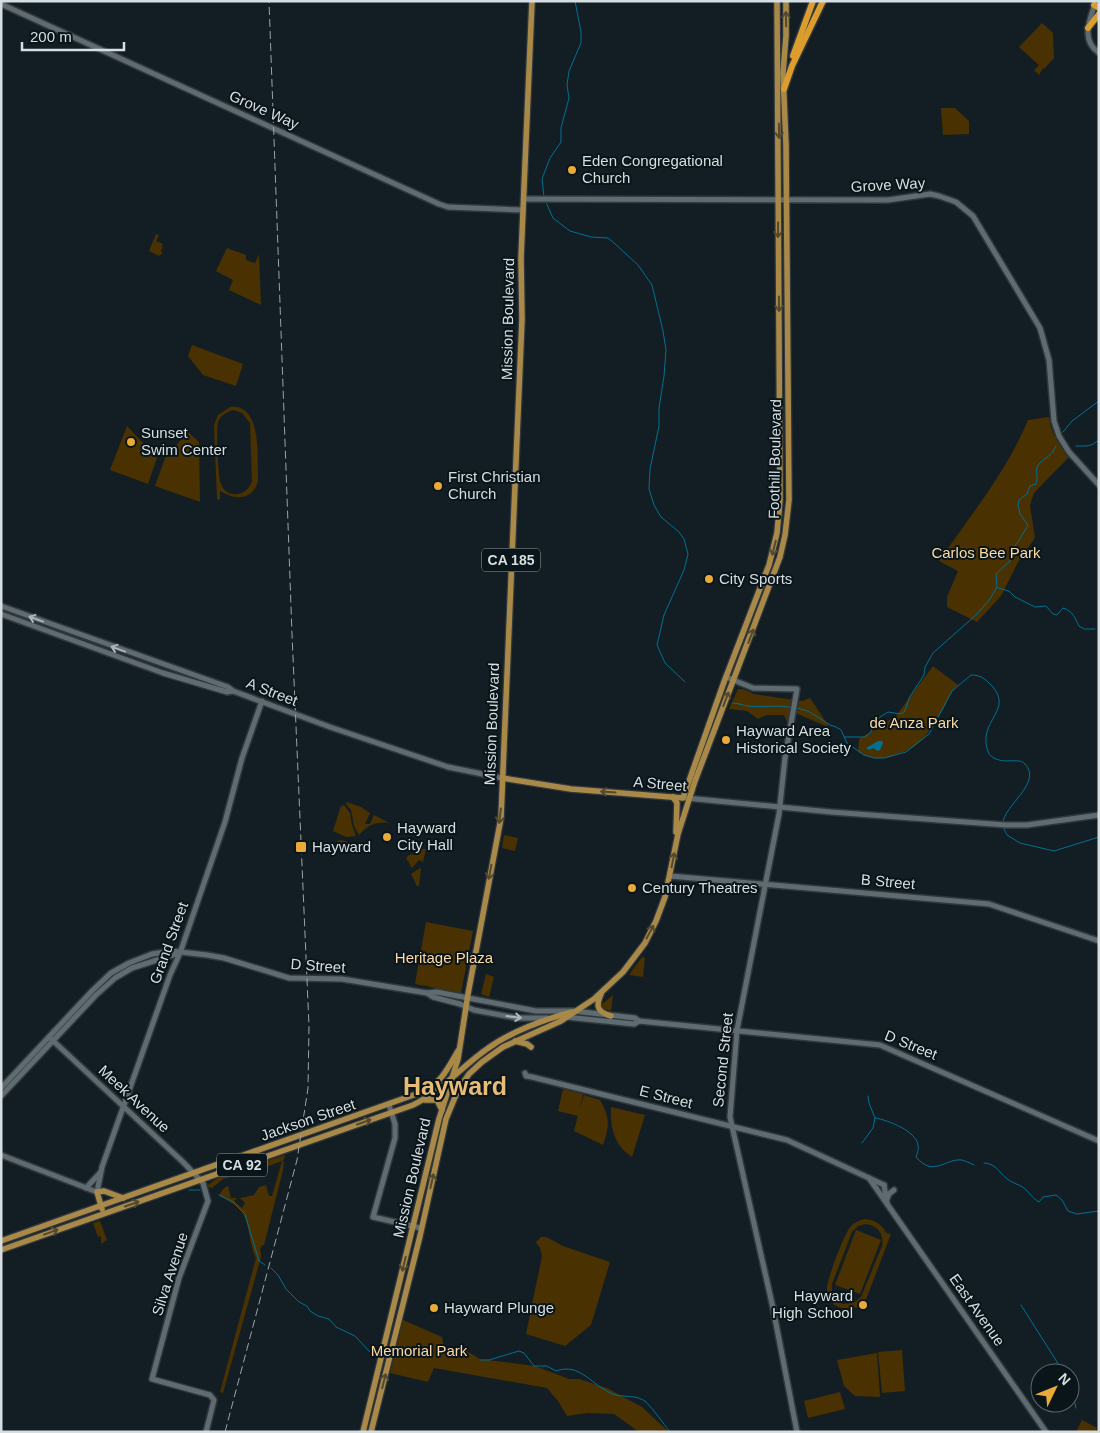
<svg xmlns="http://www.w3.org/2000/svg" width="1100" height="1433" font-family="Arial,sans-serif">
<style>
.green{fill:#4a3101;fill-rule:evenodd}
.water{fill:#017092}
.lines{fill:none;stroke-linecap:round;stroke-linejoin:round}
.stream{stroke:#017092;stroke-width:1}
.secondary-casing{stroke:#31373c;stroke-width:8}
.primary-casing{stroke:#31373c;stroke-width:8}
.highway-casing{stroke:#31373c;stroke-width:9}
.secondary{stroke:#5e6b71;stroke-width:5}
.primary{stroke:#a98948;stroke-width:5.5}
.highway{stroke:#db9d2d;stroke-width:6}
.rail{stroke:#9aa3a7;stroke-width:1;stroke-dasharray:8 4;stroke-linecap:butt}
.oneway{stroke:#52492f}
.oneway2{stroke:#acb6ba}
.poi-dot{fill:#eaaa39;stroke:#0a151a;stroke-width:2}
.labels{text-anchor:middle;stroke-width:4;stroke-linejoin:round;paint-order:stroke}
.shield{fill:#0a151a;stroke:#99a2a5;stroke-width:1}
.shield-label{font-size:14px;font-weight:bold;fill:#d6dee1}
.street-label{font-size:15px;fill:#d6dee1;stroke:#0a151a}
.poi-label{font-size:15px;fill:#d6dee1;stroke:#0a151a;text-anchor:start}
.park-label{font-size:15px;fill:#fcd9a5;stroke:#0a151a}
.town-label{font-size:25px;font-weight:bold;fill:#e8bb77;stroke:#0a151a}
</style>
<rect width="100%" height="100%" fill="#131e24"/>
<g class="green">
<polygon points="1042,23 1053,33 1054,58 1044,69 1043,68 1039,75 1034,70 1039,65 1019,47"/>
<polygon points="955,108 969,121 969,134 943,135 941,108"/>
<polygon points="156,234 159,235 156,241 163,244 161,252 163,253 159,256 149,251"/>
<polygon points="227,248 246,255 246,260 255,263 259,254 261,305 229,290 233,280 216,271"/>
<polygon points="192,345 243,364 236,386 203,375 188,356"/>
<path d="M230 407C263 403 257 460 258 481 253 501 234 500 220 491V500L217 499 214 425 218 415ZM233 410 242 413 250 423 252 481C248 496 227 500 221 484 218 479 216 428 218 422 220 416 227 412 233 410Z"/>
<path d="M1049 417C1051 434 1059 444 1069 457L1034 493 1030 505 1035 538 1018 562 1001 596 977 622 947 607V597L958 571 939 561C970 516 1007 471 1028 420Z"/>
<polygon points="127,426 157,458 148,484 110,470"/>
<polygon points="188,432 199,442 200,502 155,486 165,458"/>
<path d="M933 666 958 685C949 692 948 702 942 711 925 737 921 749 888 757 877 760 868 758 858 752L859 739 896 716Z"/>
<polygon points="738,689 743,689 754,694 802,701 810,698 830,728 791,711 788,724 784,715 767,715 758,719 747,711 729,709"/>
<path d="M347 802 361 807 370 813 365 824H370L374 815 389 823C376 821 368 825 359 835L354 826 351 810 346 804Z"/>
<polygon points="344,805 350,813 352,825 356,836 346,837 333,831 341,806"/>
<polygon points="504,835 518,838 515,851 502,848"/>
<polygon points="341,840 355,844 354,849 336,846 337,841"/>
<polygon points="418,849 426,849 423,862 419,860 412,868 406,858 409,855 416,854"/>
<polygon points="420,868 421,869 419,886 417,886 411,874"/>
<polygon points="426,922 473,931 461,993 415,984"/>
<polygon points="642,957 645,958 643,977 629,975"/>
<polygon points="486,974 494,977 489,997 481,994"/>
<polygon points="613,995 611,1011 601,1008 601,1005"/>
<path d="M563 1089 583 1094 580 1109 584 1095 600 1100C610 1118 610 1125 603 1145L574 1131 578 1116 558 1111Z"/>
<path d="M611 1107 645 1115 632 1157C614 1145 610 1128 611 1107Z"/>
<path d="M285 1155 284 1159 282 1161H284L283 1170 264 1245 261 1246 260 1251 261 1252V1257L223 1393 220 1392 256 1258C249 1245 250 1224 242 1212 237 1205 226 1200 219 1195L224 1188 228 1186 231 1198H237L234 1201 242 1208 245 1203 240 1198 254 1195 259 1187 266 1185 269 1196H272L282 1161 261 1169 223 1179 212 1188 208 1187V1185L219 1177Z"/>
<path d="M865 1219C875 1220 882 1224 886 1233L891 1234 862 1310 857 1307C843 1312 826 1305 827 1288 827 1279 845 1232 851 1226 855 1222 860 1220 865 1219ZM865 1224C878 1225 884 1234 882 1246L861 1297 853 1303 843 1304C834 1300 831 1293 832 1284L852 1232 858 1226Z"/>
<polygon points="100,1221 107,1240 101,1244 101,1236 98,1237 93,1223"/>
<polygon points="856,1230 881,1240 860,1294 835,1285"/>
<polygon points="541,1237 546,1237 563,1246 610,1262 591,1325 565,1346 526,1334 542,1256 540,1248 536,1242"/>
<polygon points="403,1320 442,1337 444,1347 460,1347 480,1359 535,1366 569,1379 579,1379 607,1388 642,1407 669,1432 639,1432 614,1414 588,1413 567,1416 558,1401 547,1388 434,1368 428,1382 390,1373"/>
<polygon points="902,1350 905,1391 882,1393 878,1352"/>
<polygon points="877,1353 880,1397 855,1396 844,1386 837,1360"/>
<polygon points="840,1392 845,1409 808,1418 804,1401"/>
<polygon points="1082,1420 1097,1428 1096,1432 1076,1432"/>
</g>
<polygon class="water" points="878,741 882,741 883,743 880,750 878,751 873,748 869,750 866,748"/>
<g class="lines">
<g class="stream">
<polyline points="544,197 542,179 550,158 561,142 561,128 569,98 567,85 569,71 581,43 581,32 575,1"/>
<polyline points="545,200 553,218 570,231 591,237 608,238 614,243 638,265 652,285 663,331 666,350 664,376 659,408 659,426 650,469 649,489 654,505 661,517 679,532 684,539 688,554 684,570 664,615 657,645 665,663 685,682"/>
<polyline points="1063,432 1072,421 1099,401"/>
<path d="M1076 446C1088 446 1090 447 1099 440"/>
<path d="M997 587 996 574 1010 561 1012 549 1018 542 1028 525 1020 514 1018 505 1019 500 1027 494 1030 486 1036 484C1039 477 1034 470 1039 464 1047 456 1051 457 1056 446"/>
<path d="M998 588 1009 591 1015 597 1035 607 1046 606 1053 614 1057 615 1063 608C1073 611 1075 618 1079 626L1084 629H1095"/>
<path d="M732 703C738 703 742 705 748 706 762 708 778 704 793 708"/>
<path d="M797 708 808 711 830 725 836 727 841 730 847 743 864 755 874 758H884L906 752 929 734 952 691 971 675C978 675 983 677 988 682 1019 710 974 720 989 754 1001 767 1018 756 1025 764 1043 783 1003 806 1003 823"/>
<polyline points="844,737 865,737 870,733 880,717 888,712 901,714 905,711 909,698 924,675 925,667 933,653 977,614 990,599 997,587"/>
<polyline points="1003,827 1007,835 1020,843 1054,851 1099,837"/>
<path d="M868 1096 869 1103 875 1118C888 1120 916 1131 918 1145 919 1150 917 1153 916 1157 934 1178 945 1158 962 1160 965 1161 970 1163 974 1165"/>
<polyline points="862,1143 873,1128 875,1118"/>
<path d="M984 1163C995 1163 999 1172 1006 1178 1011 1183 1019 1184 1024 1188 1030 1193 1032 1198 1039 1202L1043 1197 1056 1195 1062 1200 1068 1211 1077 1214 1099 1211"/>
<polyline points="189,1190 200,1190"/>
<polyline points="219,1195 233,1202 245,1214 259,1261 265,1265"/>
<polyline points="271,1268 278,1275 286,1289 299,1302 307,1306 310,1311 318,1316 329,1319 336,1327 355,1336 370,1352"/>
<polyline points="1021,1305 1064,1373"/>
<path d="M481 1360H489L519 1351 524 1353 534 1366H547L556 1371C580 1362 592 1386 613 1394 622 1398 637 1394 646 1402 655 1411 662 1422 670 1432"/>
<polyline points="1070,1382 1076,1408"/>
</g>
<g class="secondary-casing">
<g id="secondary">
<path d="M1096 1C1090 19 1080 40 1099 53"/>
<polyline points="1,4 439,204 448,207 523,210"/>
<polyline points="524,199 888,200 930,194 939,196 956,202 973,216 1040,328 1049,360 1054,421 1059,436 1069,452 1099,485"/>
<polyline points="1,606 228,687 233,691 330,727 448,767 502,778"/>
<polyline points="1,614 163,673 227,692 233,691"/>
<polyline points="726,677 753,688 797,689 785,758 779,814 737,1030 730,1117 773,1308 797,1432"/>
<polyline points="686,798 831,812 1006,825 1027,825 1099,815"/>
<polyline points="670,876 989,904 1099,941"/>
<polyline points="427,993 433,997 460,1004 474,1010 517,1018 548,1018"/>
<polyline points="566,1017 634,1024 639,1021 880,1045 1099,1141"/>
<polyline points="49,1037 183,1162 203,1183 208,1201 179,1278 152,1379 210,1395 214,1400 206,1432"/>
<polyline points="525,1073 526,1076 532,1077 787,1140 884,1185"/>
<polyline points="1,1088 92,991 111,973 129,963 152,954 172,951 207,955 224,958 289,978 342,979 427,993 437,992 536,1011 574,1011 635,1018 639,1021"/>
<polyline points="1,1096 96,995 115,978 132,968 179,953"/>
<polyline points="389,1105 395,1124 395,1138 373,1217 421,1228"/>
<polyline points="1,1155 97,1192 102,1167 170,975 180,953 225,822 242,758 262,701"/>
<polyline points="869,1178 1046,1432"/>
<polyline points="884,1185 887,1203"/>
<polyline points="86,1188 100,1173"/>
<polyline points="887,1199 889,1194 894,1190"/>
</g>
</g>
<g class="primary-casing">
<g id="primary">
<polyline points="502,778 571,789 683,798 724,682 769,565 777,533 780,500 777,1"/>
<polyline points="673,797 677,803 676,832"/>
<path d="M601 994C595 1007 598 1012 611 1016"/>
<polyline points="515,1041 527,1044 531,1047"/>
<polyline points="425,1100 437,1100 442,1110"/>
<polyline points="102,1209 97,1192 104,1191 123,1198"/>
<path d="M1 1241 422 1092C441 1084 448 1068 458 1051"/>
<path d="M1 1250 413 1105C442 1091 461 1067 487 1049 510 1032 545 1019 572 1012"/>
<polyline points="363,1432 439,1119 458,1059 468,994 501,818 522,319 521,258 532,1"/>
<polyline points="371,1432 420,1236 446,1119 458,1090 469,1074 482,1062 503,1047 561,1021 594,999 623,972 645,943 656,921 665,897 678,834 695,781 780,557 785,535 789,500 786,145 783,73 786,36 786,1"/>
</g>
</g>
<g class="highway-casing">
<g id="highway">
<polyline points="1094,5 1099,8"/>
<polyline points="1088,28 1099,14"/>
<polyline points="793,56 813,1"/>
<polyline points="784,89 792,66 823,1"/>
</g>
</g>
<use href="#secondary" class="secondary"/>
<use href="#primary" class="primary"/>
<use href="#highway" class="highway"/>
<polyline class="rail" points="225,1432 297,1160 308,1088 309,1026 292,634 269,1"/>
</g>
<defs><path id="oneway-shaft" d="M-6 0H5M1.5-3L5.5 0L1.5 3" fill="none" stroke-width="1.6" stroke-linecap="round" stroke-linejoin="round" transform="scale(1.25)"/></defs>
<g class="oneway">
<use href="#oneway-shaft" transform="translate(786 19) rotate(-91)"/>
<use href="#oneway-shaft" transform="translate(779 131) rotate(89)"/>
<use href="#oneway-shaft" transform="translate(778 230) rotate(90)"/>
<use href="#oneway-shaft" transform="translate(779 304) rotate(90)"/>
<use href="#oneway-shaft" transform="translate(774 548) rotate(104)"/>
<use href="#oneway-shaft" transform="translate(751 636) rotate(-69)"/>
<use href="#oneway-shaft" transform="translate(726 699) rotate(-69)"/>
<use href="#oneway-shaft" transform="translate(608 792) rotate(-176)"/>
<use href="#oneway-shaft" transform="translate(500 816) rotate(97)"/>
<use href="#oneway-shaft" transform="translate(673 860) rotate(-79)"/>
<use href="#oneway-shaft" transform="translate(490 872) rotate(101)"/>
<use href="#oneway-shaft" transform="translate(650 932) rotate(-62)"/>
<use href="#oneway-shaft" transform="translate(364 1122) rotate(-19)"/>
<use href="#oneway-shaft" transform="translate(432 1181) rotate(-77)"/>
<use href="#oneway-shaft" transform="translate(132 1204) rotate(-19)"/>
<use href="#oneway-shaft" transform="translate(51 1232) rotate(-20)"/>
<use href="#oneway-shaft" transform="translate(404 1264) rotate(103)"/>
<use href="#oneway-shaft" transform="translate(384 1381) rotate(-76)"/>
</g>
<g class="oneway2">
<use href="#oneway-shaft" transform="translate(36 619) rotate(-160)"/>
<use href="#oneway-shaft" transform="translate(118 649) rotate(-160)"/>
<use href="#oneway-shaft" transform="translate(514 1017) rotate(7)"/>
</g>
<g class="poi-dot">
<circle cx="572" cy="170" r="5"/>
<circle cx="131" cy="442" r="5"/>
<circle cx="438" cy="486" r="5"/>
<circle cx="709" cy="579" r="5"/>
<circle cx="726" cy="740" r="5"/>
<circle cx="387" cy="837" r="5"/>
<rect x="295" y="841" width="12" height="12" rx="2.5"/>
<circle cx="632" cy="888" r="5"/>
<circle cx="863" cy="1305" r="5"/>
<circle cx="434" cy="1308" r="5"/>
</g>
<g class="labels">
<g class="shield">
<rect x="482" y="548.5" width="58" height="23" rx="4"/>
<rect x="217" y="1153.5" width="50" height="23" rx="4"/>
</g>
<g class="shield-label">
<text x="511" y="565">CA 185</text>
<text x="242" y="1170">CA 92</text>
</g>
<g class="street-label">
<text transform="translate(264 110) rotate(24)" y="5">Grove Way</text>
<text transform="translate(888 185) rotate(-3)" y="5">Grove Way</text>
<text transform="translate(508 319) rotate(-89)" y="5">Mission Boulevard</text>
<text transform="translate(775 459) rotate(-89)" y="5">Foothill Boulevard</text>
<text transform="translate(272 692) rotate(21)" y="5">A Street</text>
<text transform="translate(492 724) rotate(-88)" y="5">Mission Boulevard</text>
<text transform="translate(660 784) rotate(5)" y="5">A Street</text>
<text transform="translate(888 882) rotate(5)" y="5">B Street</text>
<text transform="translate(169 943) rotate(-70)" y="5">Grand Street</text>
<text transform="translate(318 966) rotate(4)" y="5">D Street</text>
<text transform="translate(911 1045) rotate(22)" y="5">D Street</text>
<text transform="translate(723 1060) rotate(-84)" y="5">Second Street</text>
<text transform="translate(666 1097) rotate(14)" y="5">E Street</text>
<text transform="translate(134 1099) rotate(43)" y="5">Meek Avenue</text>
<text transform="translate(308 1120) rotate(-19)" y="5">Jackson Street</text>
<text transform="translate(412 1178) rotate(-77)" y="5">Mission Boulevard</text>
<text transform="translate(170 1274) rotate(-72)" y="5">Silva Avenue</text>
<text transform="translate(977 1310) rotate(55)" y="5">East Avenue</text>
</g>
<g class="poi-label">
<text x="582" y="166">Eden Congregational<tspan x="582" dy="17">Church</tspan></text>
<text x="141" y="438">Sunset<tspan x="141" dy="17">Swim Center</tspan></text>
<text x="448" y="482">First Christian<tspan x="448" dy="17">Church</tspan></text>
<text x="719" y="584">City Sports</text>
<text x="736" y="736">Hayward Area<tspan x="736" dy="17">Historical Society</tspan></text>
<text x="397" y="833">Hayward<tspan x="397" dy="17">City Hall</tspan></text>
<text x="312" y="852">Hayward</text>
<text x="642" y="893">Century Theatres</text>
<text x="853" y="1301" text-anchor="end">Hayward<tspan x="853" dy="17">High School</tspan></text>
<text x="444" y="1313">Hayward Plunge</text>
</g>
<g class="park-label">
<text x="986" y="558">Carlos Bee Park</text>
<text x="914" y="728">de Anza Park</text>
<text x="444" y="963">Heritage Plaza</text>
<text x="419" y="1356">Memorial Park</text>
</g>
<g class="town-label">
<text x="455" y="1095">Hayward</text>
</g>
</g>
<rect width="1100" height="1433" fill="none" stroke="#d6dee1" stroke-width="5"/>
<g transform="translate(1055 1388) rotate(47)"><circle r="24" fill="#0a151a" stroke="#5c656a"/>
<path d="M0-4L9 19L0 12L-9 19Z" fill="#eaaa39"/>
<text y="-8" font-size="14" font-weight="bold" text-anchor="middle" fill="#d6dee1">N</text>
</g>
<path d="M22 42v8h102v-8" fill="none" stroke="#d6dee1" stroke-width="2.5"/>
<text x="30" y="42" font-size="15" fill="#d6dee1" stroke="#0a151a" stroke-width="4" paint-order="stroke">200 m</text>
</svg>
